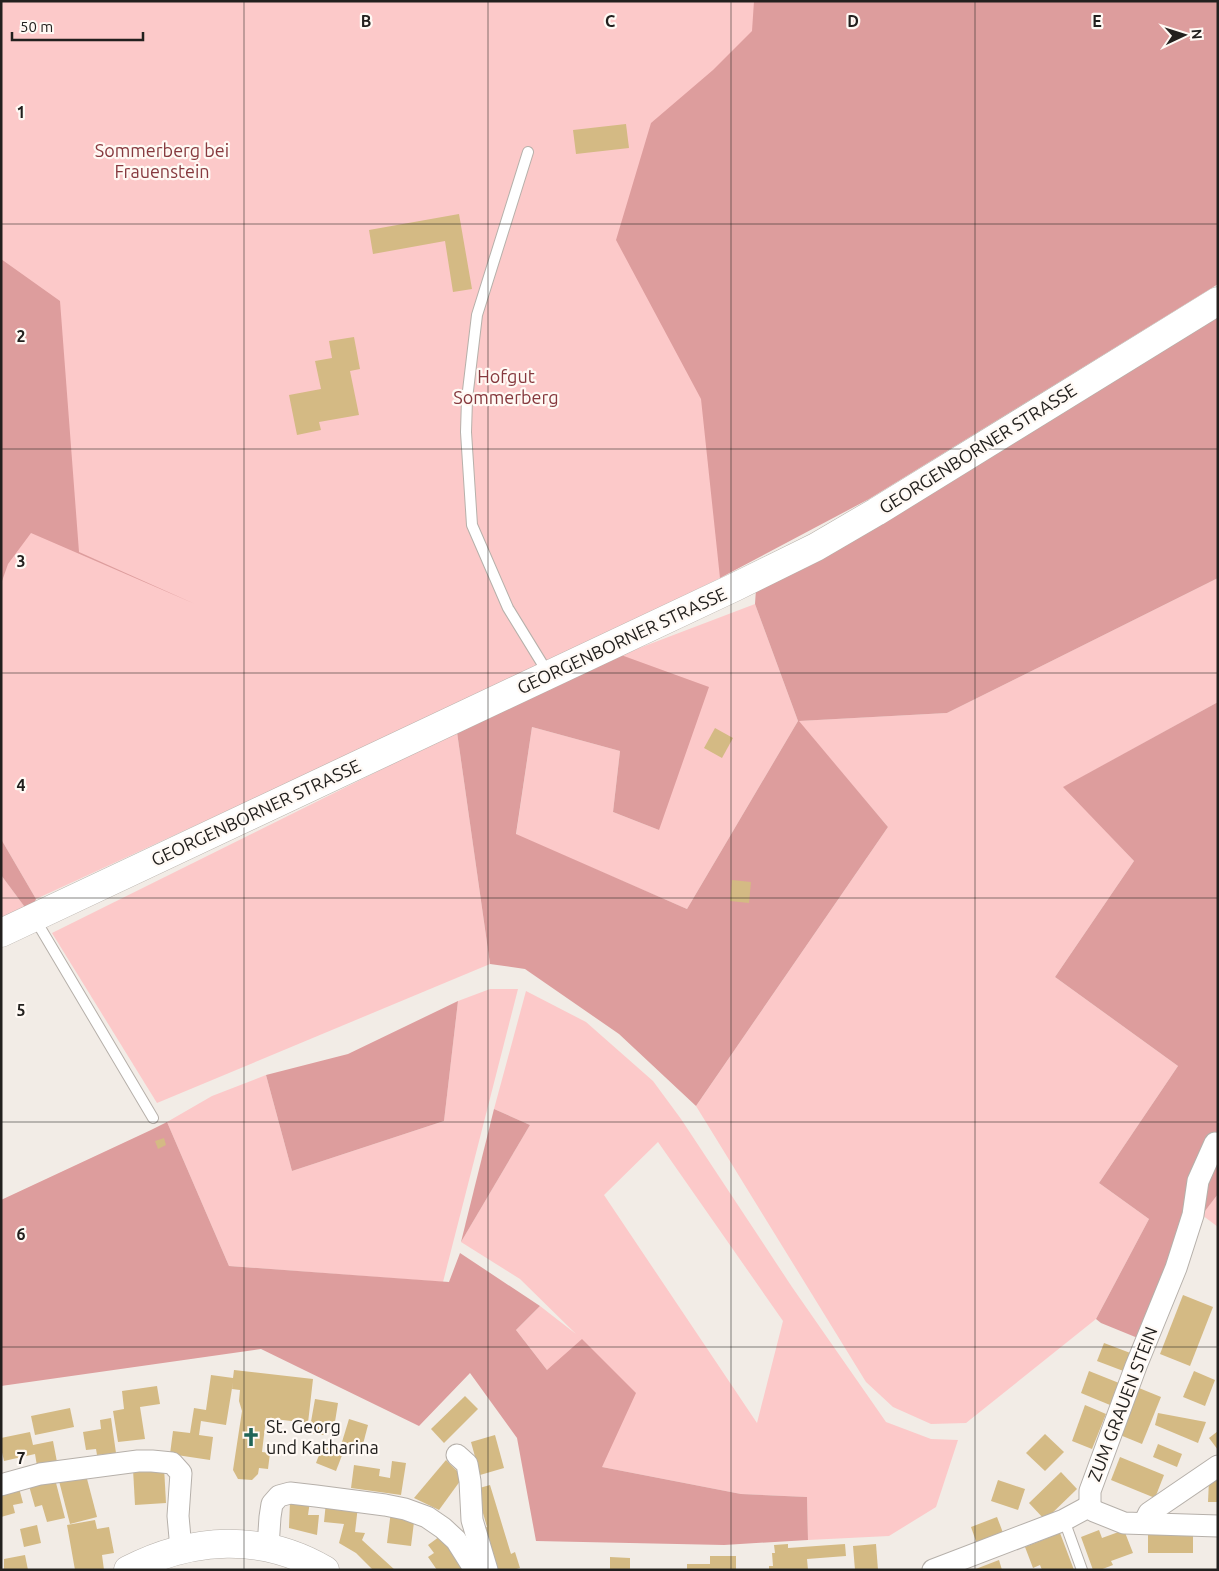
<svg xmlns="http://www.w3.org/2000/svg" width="1219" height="1571" font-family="Ubuntu,sans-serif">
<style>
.green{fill:#fcc9c9;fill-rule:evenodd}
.forest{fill:#dd9d9d}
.building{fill:#d4ba84}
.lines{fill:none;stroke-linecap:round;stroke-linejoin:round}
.service-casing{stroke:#b6b0aa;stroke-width:12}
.minor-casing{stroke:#b6b0aa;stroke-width:23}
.secondary-casing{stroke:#b6b0aa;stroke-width:29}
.service{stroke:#fff;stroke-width:10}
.minor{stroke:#fff;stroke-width:21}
.secondary{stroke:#fff;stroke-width:28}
.grid{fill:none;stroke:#22201e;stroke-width:1;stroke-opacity:0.55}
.labels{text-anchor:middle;stroke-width:4.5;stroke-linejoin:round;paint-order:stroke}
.park-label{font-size:18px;fill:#86393e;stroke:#fff9f4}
.street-label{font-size:18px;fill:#22201e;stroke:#fff9f4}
.poi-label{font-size:18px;fill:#22201e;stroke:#fff9f4;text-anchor:start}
.grid-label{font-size:16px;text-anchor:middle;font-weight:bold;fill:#22201e;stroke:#fff9f4;stroke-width:4.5;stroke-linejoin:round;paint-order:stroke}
</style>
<rect width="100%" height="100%" fill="#f2ece6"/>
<g class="green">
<polygon points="1,1 1018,1 1218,256 1218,284 720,578 543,665 36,899 1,839"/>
<polygon points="1218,578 1218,702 1064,787 1134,861 1055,977 1178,1066 1099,1183 1149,1219 1096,1319 966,1423 931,1424 893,1407 866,1382 696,1106 888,827 798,721 687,909 516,835 532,727 620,751 613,812 659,830 621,655 755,604 798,721 947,713"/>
<polygon points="457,732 490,964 157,1103 52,933"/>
<polygon points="1,875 30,914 1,928"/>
<polygon points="490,989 518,989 443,1282 229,1266 167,1122 212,1096 266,1075 292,1171 444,1121 458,1001"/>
<path d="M526 991 586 1022 653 1081 681 1119 792 1287 886 1422 931 1439 958 1440 936 1507 889 1536 808 1540 807 1497 741 1494 602 1467 547 1370 516 1330 540 1306 576 1334 520 1279 461 1242 530 1125 494 1109ZM658 1142 783 1321 757 1423 604 1195Z"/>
<polygon points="1218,1194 1218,1227 1202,1215"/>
</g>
<g class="forest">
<polygon points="754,1 1218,1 1218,284 869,499 720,578 701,399 616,240 651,123 713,70 752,31"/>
<polygon points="1,259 60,301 79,552 195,604 31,533 8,564 1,584"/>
<polygon points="1218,316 1218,578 947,713 799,721 888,827 696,1106 619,1034 525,969 490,964 457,732 621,655 709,687 659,830 613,812 620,751 532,727 516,834 687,909 798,721 755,604 756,589"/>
<polygon points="1218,702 1218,1194 1202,1215 1150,1343 1101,1323 1096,1319 1149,1219 1099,1183 1178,1066 1055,977 1134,861 1063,787"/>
<polygon points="1,839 36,899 30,914 1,875"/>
<polygon points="458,1001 444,1121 292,1171 266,1075 348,1054"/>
<polygon points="494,1109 530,1125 461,1242"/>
<polygon points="167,1122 229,1266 449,1282 460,1253 540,1306 516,1330 547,1370 582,1339 636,1393 602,1467 741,1494 807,1497 808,1540 724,1545 536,1541 517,1438 470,1373 419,1426 261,1349 1,1386 1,1200 151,1130"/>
</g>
<g class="building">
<polygon points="626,124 629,148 576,154 573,130"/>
<polygon points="459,214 472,289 453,292 445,241 373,254 369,230"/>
<polygon points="354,337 360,369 350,371 359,415 319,422 321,430 297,435 289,395 321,389 315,361 332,358 329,341"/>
<polygon points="715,728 733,738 722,758 704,748"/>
<polygon points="732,880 751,882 749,903 730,901"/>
<polygon points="164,1138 166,1145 158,1149 155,1141"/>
<polygon points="1183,1295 1213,1307 1190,1366 1160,1354"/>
<polygon points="1104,1343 1133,1354 1126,1372 1097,1361"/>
<polygon points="234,1370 313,1379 308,1423 266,1418 262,1452 270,1453 268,1469 259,1468 258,1474 252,1480 238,1479 233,1470 242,1411 239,1401 240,1390 232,1389 233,1382 226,1425 201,1421 199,1435 213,1437 210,1460 170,1454 173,1431 190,1433 194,1408 206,1410 211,1375 233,1378"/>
<polygon points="1089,1371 1119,1383 1110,1405 1081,1393"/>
<polygon points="1194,1371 1215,1380 1205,1406 1183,1397"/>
<polygon points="157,1386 160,1404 140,1407 145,1439 118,1442 113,1411 124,1409 122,1391"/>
<polygon points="1139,1388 1161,1397 1142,1444 1120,1435"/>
<polygon points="465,1396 478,1409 444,1443 431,1429"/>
<polygon points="315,1399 338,1403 334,1428 326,1426 324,1435 309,1433"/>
<polygon points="1085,1405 1106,1414 1092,1449 1072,1441"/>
<polygon points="70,1408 74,1427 35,1435 31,1416"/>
<polygon points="1158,1413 1206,1422 1198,1443 1155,1425"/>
<polygon points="111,1418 116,1453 97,1455 96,1449 86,1450 83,1432 101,1429 100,1420"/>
<polygon points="349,1419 368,1425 362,1448 342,1442"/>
<polygon points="1218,1431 1218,1450 1209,1438"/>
<polygon points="30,1432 33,1445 53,1441 57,1462 37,1466 35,1454 4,1461 1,1448 1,1438"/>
<polygon points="1045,1434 1064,1452 1045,1471 1026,1453"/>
<polygon points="495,1435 504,1468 480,1475 471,1442"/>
<polygon points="324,1442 344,1450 336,1471 316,1463"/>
<polygon points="1158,1444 1182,1454 1177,1467 1153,1457"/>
<polygon points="1120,1457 1164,1475 1155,1498 1111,1480"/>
<polygon points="446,1460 463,1477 439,1510 414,1498"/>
<polygon points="392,1461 406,1463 401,1495 351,1488 354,1465 380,1469 379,1476 390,1478"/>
<polygon points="164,1467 166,1503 135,1505 133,1469"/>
<polygon points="1061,1472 1077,1489 1045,1520 1029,1503"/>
<polygon points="86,1475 97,1517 70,1524 59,1481"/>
<polygon points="55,1479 65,1518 47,1522 42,1505 35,1507 29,1486"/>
<polygon points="998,1480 1025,1489 1018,1510 991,1501"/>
<polygon points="1209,1480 1218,1481 1218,1502 1208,1502"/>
<polygon points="490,1485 511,1554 515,1552 520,1568 513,1570 496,1570 484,1528 487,1527 476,1489"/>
<polygon points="19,1488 23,1503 13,1505 15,1513 1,1517 1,1493"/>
<polygon points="290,1501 310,1501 308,1515 319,1515 317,1535 289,1528"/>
<polygon points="326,1502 358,1506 355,1532 365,1533 362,1540 395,1570 373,1570 356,1553 339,1543 344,1524 324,1522"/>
<polygon points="391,1511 415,1514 411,1546 387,1543"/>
<polygon points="997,1517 1005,1538 977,1544 971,1527"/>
<polygon points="95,1520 97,1529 109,1527 114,1553 102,1555 104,1570 75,1570 67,1525"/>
<polygon points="37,1525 41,1543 24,1547 20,1529"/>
<rect x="1148" y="1529" width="45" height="24"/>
<polygon points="1099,1530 1102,1538 1124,1530 1133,1553 1111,1561 1113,1565 1100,1570 1093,1570 1081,1537"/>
<polygon points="1060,1533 1074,1570 1042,1570 1040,1565 1033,1568 1025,1547"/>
<polygon points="443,1534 468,1570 437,1570 428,1557 434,1553 428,1545"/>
<polygon points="788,1544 788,1548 845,1544 846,1556 807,1559 808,1570 769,1570 769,1566 773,1566 772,1553 775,1553 774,1545"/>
<polygon points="876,1544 878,1570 855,1570 853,1546"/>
<polygon points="25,1555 28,1570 4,1570 4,1559"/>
<polygon points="710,1556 736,1556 736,1570 687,1570 687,1564 710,1564"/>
<polygon points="610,1557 630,1558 630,1570 610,1570"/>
<polygon points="999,1560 1002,1570 973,1570"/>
</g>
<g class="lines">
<g class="service-casing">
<g id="service">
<polyline points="528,152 477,315 467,399 466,432 472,525 508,608 543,665 549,673"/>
<polyline points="35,919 153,1118"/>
<polyline points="1064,1520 1082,1570"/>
</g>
</g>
<g class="minor-casing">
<g id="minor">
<polyline points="457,1455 467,1464 470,1481 472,1520 487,1570"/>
<polyline points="1,1485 40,1474 138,1461 152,1461 172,1463 181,1473 178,1516 181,1549"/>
<polyline points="1090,1506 1090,1491 1136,1366 1176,1268 1193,1215 1198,1181 1215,1143"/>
<polyline points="1090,1506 1094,1511 1124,1523 1218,1526"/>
<polyline points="1144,1523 1149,1513 1218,1466"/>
<polyline points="268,1547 270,1517 272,1504 279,1496 290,1493 316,1496 385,1505 405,1509 427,1517 443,1528 456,1540 475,1570"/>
<polyline points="933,1570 1064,1520 1090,1506"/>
</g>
</g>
<g class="secondary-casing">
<g id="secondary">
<polyline points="1,933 735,587 816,547 876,512 1218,301"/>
<path d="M128 1570C192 1537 262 1533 325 1570"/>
</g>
</g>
<use href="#service" class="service"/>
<use href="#minor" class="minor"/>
<use href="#secondary" class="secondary"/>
</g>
<path class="grid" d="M244 1V1570M488 1V1570M731 1V1570M975 1V1570M1 224H1218M1 449H1218M1 673H1218M1 898H1218M1 1122H1218M1 1347H1218"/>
<defs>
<g id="church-bare" transform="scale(1.5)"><path d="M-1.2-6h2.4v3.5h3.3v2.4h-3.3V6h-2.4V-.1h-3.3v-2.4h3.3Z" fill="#206456" stroke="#fff9f4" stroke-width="2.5" paint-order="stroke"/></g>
</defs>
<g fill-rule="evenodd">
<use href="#church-bare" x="251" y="1437"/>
</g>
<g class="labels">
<g class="park-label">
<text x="162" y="157">Sommerberg bei<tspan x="162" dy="21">Frauenstein</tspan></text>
<text x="506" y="383">Hofgut<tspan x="506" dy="21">Sommerberg</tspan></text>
</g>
<g class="street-label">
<text transform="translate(978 449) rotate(-32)" y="6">GEORGENBORNER STRASSE</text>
<text transform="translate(622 641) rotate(-25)" y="6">GEORGENBORNER STRASSE</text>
<text transform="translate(256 813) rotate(-25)" y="6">GEORGENBORNER STRASSE</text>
<text transform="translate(1123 1404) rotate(-69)" y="6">ZUM GRAUEN STEIN</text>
</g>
<g class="poi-label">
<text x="266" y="1433">St. Georg<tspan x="266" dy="21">und Katharina</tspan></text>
</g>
</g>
<g class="grid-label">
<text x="366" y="27">B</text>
<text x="610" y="27">C</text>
<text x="853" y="27">D</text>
<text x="1097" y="27">E</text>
<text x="21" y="118">1</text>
<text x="21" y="342">2</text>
<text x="21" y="567">3</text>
<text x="21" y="791">4</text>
<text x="21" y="1016">5</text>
<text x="21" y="1240">6</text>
<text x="21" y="1464">7</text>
</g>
<rect width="1219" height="1571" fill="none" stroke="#22201e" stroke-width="5"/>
<g transform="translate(1184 35) rotate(86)" stroke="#fff9f4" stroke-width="4" paint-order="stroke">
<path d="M0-4L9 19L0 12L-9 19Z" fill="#22201e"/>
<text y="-8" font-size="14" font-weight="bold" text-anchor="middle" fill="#22201e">N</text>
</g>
<path d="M12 32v8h131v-8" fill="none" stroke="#22201e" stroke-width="2.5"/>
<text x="20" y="32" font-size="15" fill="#22201e" stroke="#fff9f4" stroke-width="4" paint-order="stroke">50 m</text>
</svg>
